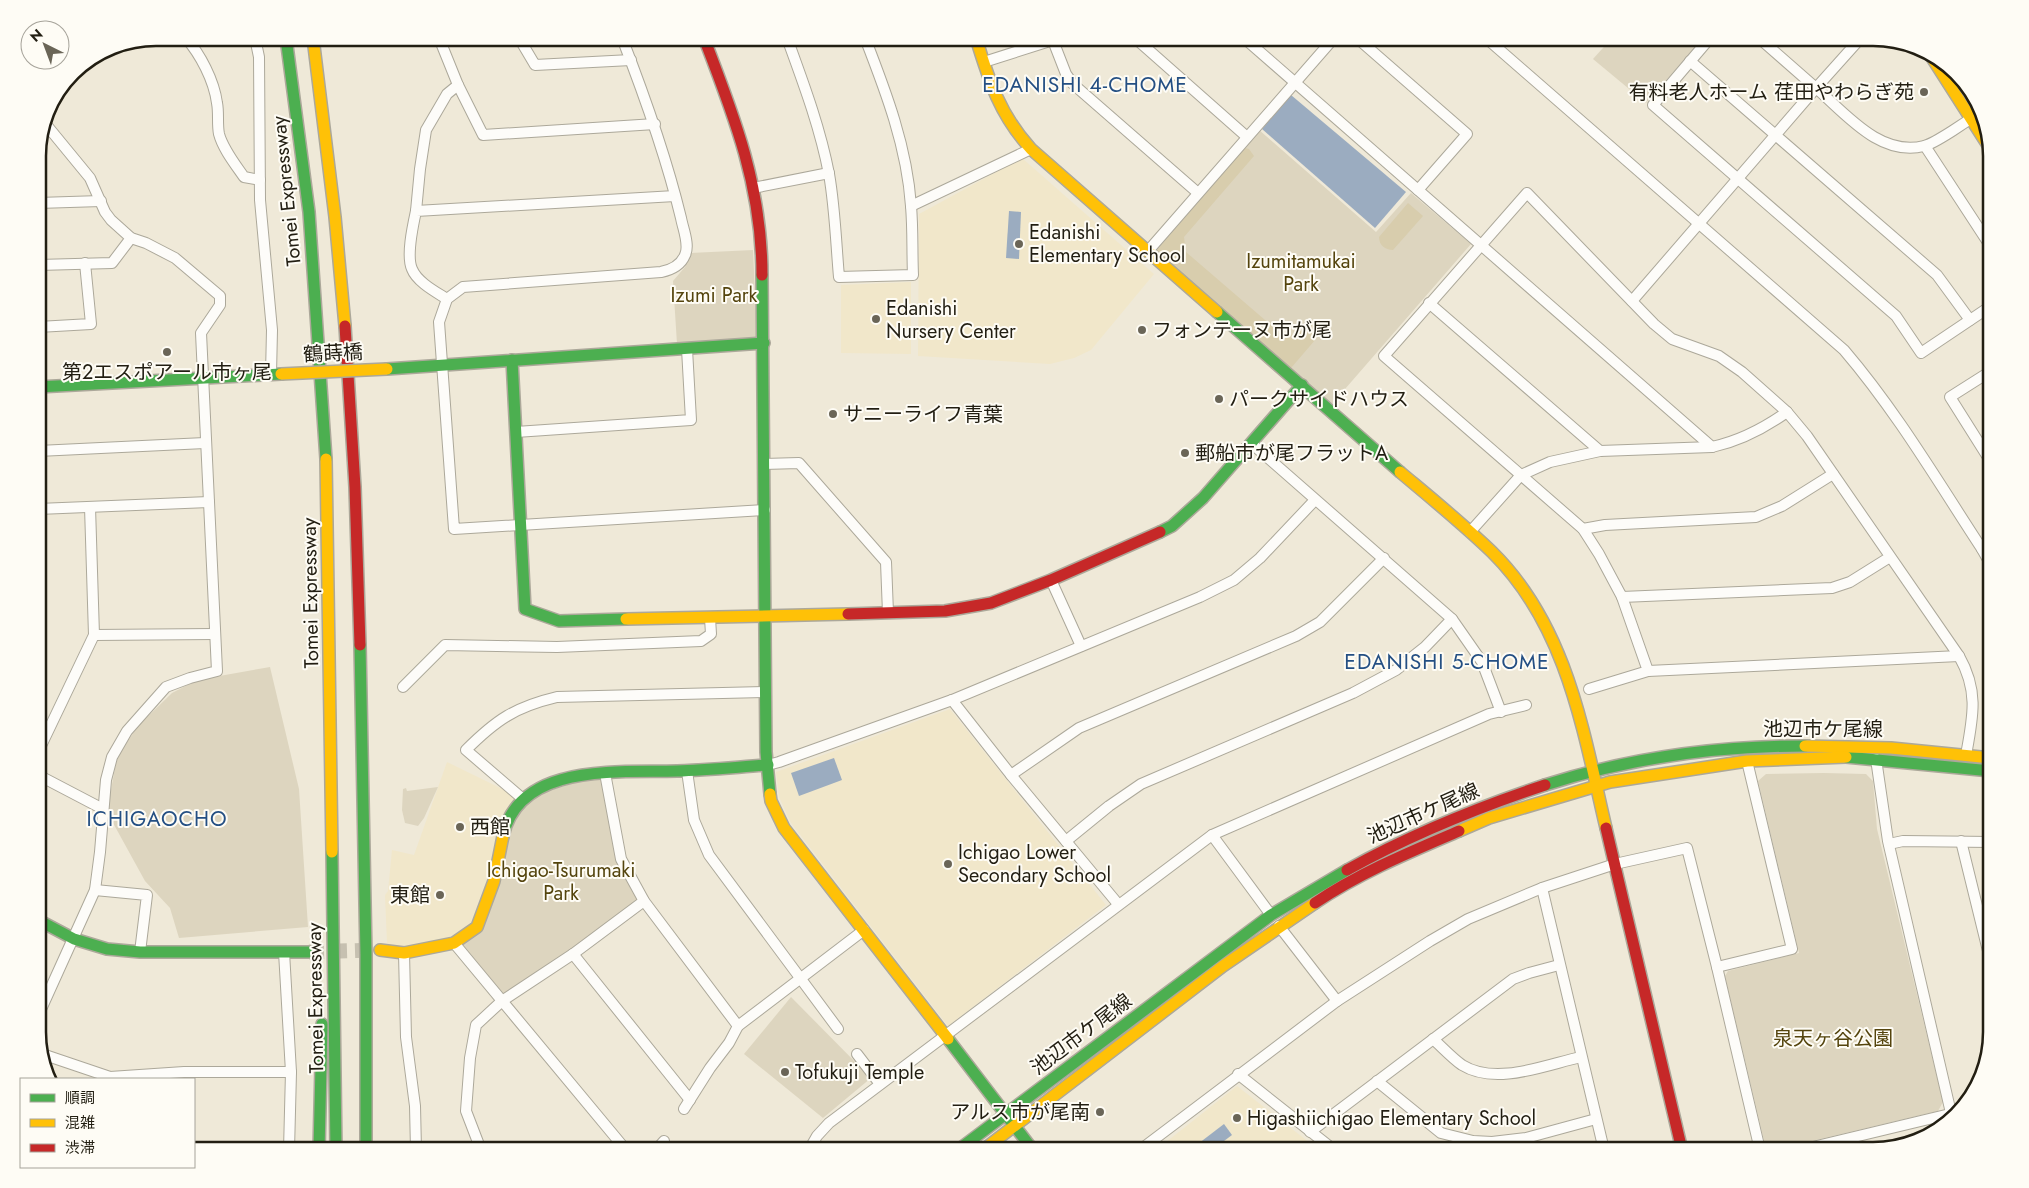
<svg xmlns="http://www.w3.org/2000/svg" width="2029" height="1188" font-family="Jost,'Noto Sans JP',sans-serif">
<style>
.built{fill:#f1e7ca}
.green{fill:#ddd5bf}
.forest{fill:#d8cdad}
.water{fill:#9bacc0}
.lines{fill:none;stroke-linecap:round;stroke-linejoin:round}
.secondary-tunnel{stroke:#c6c0b0;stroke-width:15;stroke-dasharray:15 8;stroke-linecap:butt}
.street-casing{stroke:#aca89a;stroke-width:12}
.fast-casing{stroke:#aca89a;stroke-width:14}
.slow-casing{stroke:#aca89a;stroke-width:14}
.jam-casing{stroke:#aca89a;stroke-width:14}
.street{stroke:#fdfcf9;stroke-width:10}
.fast{stroke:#4caf50;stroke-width:11}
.slow{stroke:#ffc107;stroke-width:11}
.jam{stroke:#c62828;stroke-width:11}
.slow-bridge-casing{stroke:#aca89a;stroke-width:14;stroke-linecap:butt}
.slow-bridge{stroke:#ffc107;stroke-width:11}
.poi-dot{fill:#6a6557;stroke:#fefcf5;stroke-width:2}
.labels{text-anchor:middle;stroke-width:4;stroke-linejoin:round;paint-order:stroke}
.poi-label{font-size:20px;fill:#221e12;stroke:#fefcf5;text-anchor:start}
.street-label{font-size:20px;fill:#221e12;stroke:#fefcf5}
.park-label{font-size:20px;fill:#54440d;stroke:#fefcf5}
.neighbourhood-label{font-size:21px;letter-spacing:1px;fill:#244f83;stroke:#fefcf5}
.rim{fill:none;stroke:#221e12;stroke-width:2.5}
</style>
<rect width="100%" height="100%" fill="#efe9d8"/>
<g class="built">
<polygon points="1022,158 1154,274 1091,350 1074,358 1050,364 918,356 919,214"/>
<polygon points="911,282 911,354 841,353 841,285"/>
<polygon points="950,709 1106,905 948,1026 791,823 779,797 776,772"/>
<polygon points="447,762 523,799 477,927 404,953 387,943 385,895 388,891 392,850 414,855"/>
<polygon points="1237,1086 1319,1150 1156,1150"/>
</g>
<g class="green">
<polygon points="1612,38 1703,38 1646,103 1593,59"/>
<polygon points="1258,129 1376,232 1411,193 1471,244 1332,404 1155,250"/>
<polygon points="753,250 757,337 677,344 673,281 685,267 690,253"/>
<polygon points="270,667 299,789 308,927 179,938 170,908 145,881 107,812 117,757 138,726 172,693 197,680"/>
<polygon points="605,773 621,859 644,901 502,1001 454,943 477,927 523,799"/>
<polygon points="1824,773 1866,774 1873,781 1877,829 1943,1102 1938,1111 1774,1150 1765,1145 1725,976 1728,971 1799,953 1758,781 1766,774"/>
<polygon points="438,787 424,818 418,826 405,823 402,810 403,789 406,788 407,791"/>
<polygon points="791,997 871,1078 823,1118 744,1054"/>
</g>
<g class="forest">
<polygon points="1245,148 1249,149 1254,156 1184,237 1186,252 1280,333 1295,335 1312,323 1319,324 1322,332 1291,368 1156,251"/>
<path d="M1408 203 1423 216 1393 250C1385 250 1379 245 1379 237Z"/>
</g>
<g class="water">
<polygon points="1291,95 1406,192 1375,228 1262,129"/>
<polygon points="1009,211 1021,212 1019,259 1006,258"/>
<polygon points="834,758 842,780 799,796 791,773"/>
<polygon points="1224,1124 1232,1135 1212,1150 1190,1150"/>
</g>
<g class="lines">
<polyline class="secondary-tunnel" points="309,952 376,950"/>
<g class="street-casing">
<g id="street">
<path d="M186 38C200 54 214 80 217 103 219 113 217 124 219 134 223 149 235 164 244 177L260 180"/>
<polyline points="255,38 259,57 260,200 272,330 271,374"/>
<polyline points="439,38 458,85 483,135 655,124"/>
<polyline points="519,38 535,65 631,60"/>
<path d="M622 38C645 97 666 156 681 218 683 229 690 245 685 255 681 265 671 270 661 272L463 287 447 299 439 322 454 529 765 510"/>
<path d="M787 38C803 82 820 127 829 174 835 208 836 243 839 277L913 275C912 252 913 229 911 206 907 147 886 92 865 38"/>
<polyline points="1052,38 1066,74 1073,84 1198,193"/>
<polyline points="1135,38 1247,137"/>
<polyline points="1244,38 1418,190 1467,134 1357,38"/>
<path d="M1486 38 1844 350C1897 412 1938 482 1982 549L1991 551"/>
<polyline points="1710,38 1653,105 1896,316 1921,353 1991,306"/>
<polyline points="1759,38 1816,88 1859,40 1858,38"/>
<polyline points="1690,61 1937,275 1970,320"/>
<polyline points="984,62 1053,40"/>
<polyline points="1925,146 1991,247"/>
<polyline points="753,188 829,173"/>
<polyline points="1418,190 1712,447"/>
<polyline points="38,203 101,201"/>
<polyline points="911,206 1031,149"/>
<polyline points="416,211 420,169 426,130 447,94 458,85"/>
<polyline points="1148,251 1334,38"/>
<polyline points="38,265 112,263 131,238"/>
<path d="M447 299C436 292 417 282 412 269 406 256 413 225 416 211L675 196"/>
<path d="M1632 301 1816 88C1846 114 1880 157 1924 146 1936 143 1969 120 1980 112"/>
<polyline points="1429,303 1600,451"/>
<polyline points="38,327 91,324 85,263"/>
<polyline points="1991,371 1950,397 1991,462"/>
<polyline points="516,432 691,420 687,349"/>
<polyline points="1251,443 1452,619 1482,662 1501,712"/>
<polyline points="38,451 205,443"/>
<polyline points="764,464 799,463 886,562 888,613"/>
<polyline points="38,509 209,502"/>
<polyline points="1583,529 1605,525 1756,517 1782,506 1833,474"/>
<path d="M1470 532 1521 475 1550 462 1600 451 1712 447C1740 441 1763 429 1787 412"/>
<polyline points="1982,549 1991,565"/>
<path d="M1890 557 1850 582 1832 588 1622 597 1599 554 1583 529 1384 356 1527 193 1654 324 1672 339 1719 356 1742 372 1787 412 1807 436 1959 656C1979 691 1973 717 1966 755"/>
<polyline points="1051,580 1081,646"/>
<polyline points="94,635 214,634"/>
<polyline points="1648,671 1959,656"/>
<polyline points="403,687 445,645 557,647 701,641 711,634 710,618"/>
<polyline points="1589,689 1648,671 1622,597"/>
<polyline points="952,700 1011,775 1118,904"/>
<polyline points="38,752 94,635 90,507"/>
<polyline points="1876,759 1888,841 1951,1113"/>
<polyline points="768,765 779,762 952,700 1200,597 1234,580 1260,558 1315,500"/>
<polyline points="687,771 694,820 709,855 838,1029"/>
<polyline points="605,773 621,859 644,901 738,1026"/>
<polyline points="38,775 103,809"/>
<polyline points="1011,775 1079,728 1296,636 1320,622 1384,558"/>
<path d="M523 799 466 750C496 720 515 707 557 697L766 692"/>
<polyline points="1212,835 1271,915"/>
<polyline points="1066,841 1109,806 1141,784 1353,693 1396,670 1425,647 1452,619"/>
<polyline points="1961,841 1991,963"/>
<polyline points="1889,844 1903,841 1991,842"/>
<polyline points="1542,888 1604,1150"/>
<polyline points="95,890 147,895 140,952"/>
<polyline points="1980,914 1991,911"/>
<polyline points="1279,926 1337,1001"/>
<polyline points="454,943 626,1150"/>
<polyline points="284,952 291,1072 289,1150"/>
<polyline points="404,953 406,1037 415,1106 416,1150"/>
<polyline points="573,954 690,1100"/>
<polyline points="1717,967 1792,949 1747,761"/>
<polyline points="38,1016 95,890 100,852 106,780 112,757 127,731 166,687 190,678 217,671 201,333 220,305 220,296 175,258 146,243 131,238 111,220 105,212 90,178 44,122"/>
<path d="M1433 1039C1442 1047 1452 1058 1462 1065 1496 1086 1545 1065 1581 1057"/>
<polyline points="42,1054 110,1077 184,1072 291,1072"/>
<polyline points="857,1054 880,1084"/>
<polyline points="1238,1074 1334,1150"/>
<polyline points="1377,1081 1441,1133 1473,1141 1492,1142 1526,1138 1596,1119"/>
<polyline points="684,1109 710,1068 729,1043 738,1026 864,930"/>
<polyline points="1310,1132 1513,979 1529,973 1559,965"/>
<polyline points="481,1150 466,1111 470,1058 476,1025 502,1001 573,954 644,901"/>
<polyline points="656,1150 664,1141"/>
<polyline points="809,1150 817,1136 829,1123 1212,835 1489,714 1526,705"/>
<polyline points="1140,1150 1337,1001 1430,941 1468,919 1542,888 1615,864 1687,848 1717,967 1760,1150"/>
<polyline points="1800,1150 1954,1113"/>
</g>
</g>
<g class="fast-casing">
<g id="fast">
<polyline points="286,38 309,212 326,459"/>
<polyline points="762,275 766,752 770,794"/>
<polyline points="1217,312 1400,472"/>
<polyline points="512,360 525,609 559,621 626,619"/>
<polyline points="387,369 764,343"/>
<polyline points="38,387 281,374"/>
<polyline points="1160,532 1172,526 1203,498 1302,385"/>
<polyline points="360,645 366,954 366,1150"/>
<polyline points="1846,757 1991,771"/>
<path d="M1545 785C1629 758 1717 746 1805 746"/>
<path d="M503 836C519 762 620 773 677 771 707 770 738 767 768 765"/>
<polyline points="332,852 336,1150"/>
<polyline points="38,920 74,939 107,949 140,952 309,952"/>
<polyline points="948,1039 1033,1150"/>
<polyline points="319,1150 322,1024"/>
<polyline points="958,1150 1271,915 1347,870"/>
</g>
</g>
<g class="slow-casing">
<g id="slow">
<polyline points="313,38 335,217 345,326"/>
<path d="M976 38C989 81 1000 115 1031 149L1217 312"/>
<polyline points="1929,53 1991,150"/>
<polyline points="326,459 332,852"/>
<path d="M1400 472C1431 498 1463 524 1492 552 1567 626 1583 730 1606 828"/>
<polyline points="626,619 848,614"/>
<polyline points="1805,746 1891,748 1991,758"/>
<polyline points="770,794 771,801 784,828 948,1039"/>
<polyline points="1459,831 1489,818 1610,782 1747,761 1846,757"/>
<polyline points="380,950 404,953 454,943 477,927 494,881 503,836"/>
<polyline points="983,1150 1223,966 1315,903"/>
</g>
</g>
<g class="jam-casing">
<g id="jam">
<path d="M704 38C735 118 762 188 762 275"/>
<polyline points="345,326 355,487 360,645"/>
<polyline points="848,614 945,611 991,603 1051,580 1160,532"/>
<polyline points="1606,828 1682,1150"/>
<path d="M1347 870C1410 835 1476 808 1545 785"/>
<path d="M1315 903C1359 873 1410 852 1459 831"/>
</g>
</g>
<use href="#street" class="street"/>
<use href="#fast" class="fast"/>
<use href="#slow" class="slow"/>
<use href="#jam" class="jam"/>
<g class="slow-bridge-casing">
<polyline id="slow-bridge" points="281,374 387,369"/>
</g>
<use href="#slow-bridge" class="slow-bridge"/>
</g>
<g class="poi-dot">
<circle cx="1924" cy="92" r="5"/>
<circle cx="1019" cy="244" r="5"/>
<circle cx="876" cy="319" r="5"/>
<circle cx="1142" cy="330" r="5"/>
<circle cx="167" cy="352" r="5"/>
<circle cx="1219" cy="399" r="5"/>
<circle cx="833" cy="414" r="5"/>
<circle cx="1185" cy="453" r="5"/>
<circle cx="460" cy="827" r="5"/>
<circle cx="948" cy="864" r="5"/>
<circle cx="440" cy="895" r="5"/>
<circle cx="785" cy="1072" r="5"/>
<circle cx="1100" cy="1112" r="5"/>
<circle cx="1237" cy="1118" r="5"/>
</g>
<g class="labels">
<g class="poi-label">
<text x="1914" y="99" text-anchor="end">有料老人ホーム 荏田やわらぎ苑</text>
<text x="1029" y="239">Edanishi<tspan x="1029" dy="23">Elementary School</tspan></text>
<text x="886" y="315">Edanishi<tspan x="886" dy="23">Nursery Center</tspan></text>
<text x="1152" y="337">フォンテーヌ市が尾</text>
<text x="167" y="379" text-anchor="middle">第2エスポアール市ヶ尾</text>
<text x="1229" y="406">パークサイドハウス</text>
<text x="843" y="421">サニーライフ青葉</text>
<text x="1195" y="460">郵船市が尾フラットA</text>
<text x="470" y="834">西館</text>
<text x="958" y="859">Ichigao Lower<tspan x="958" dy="23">Secondary School</tspan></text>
<text x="430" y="902" text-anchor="end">東館</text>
<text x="795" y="1079">Tofukuji Temple</text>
<text x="1090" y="1119" text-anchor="end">アルス市が尾南</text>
<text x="1247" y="1125">Higashiichigao Elementary School</text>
</g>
<g class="street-label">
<text transform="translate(286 191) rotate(-96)" y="7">Tomei Expressway</text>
<text transform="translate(333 353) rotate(-3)" y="7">鶴蒔橋</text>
<text transform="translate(310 593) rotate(-91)" y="7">Tomei Expressway</text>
<text x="1823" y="736">池辺市ケ尾線</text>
<text transform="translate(1423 813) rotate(-24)" y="7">池辺市ケ尾線</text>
<text transform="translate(315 998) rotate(-91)" y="7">Tomei Expressway</text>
<text transform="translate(1081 1034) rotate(-37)" y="7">池辺市ケ尾線</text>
</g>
<g class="park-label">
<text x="1301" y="268">Izumitamukai<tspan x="1301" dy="23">Park</tspan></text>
<text x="714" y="302">Izumi Park</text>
<text x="561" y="877">Ichigao-Tsurumaki<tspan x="561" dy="23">Park</tspan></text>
<text x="1833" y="1045">泉天ヶ谷公園</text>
</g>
<g class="neighbourhood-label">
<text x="1085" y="92">EDANISHI 4-CHOME</text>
<text x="1447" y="669">EDANISHI 5-CHOME</text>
<text x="157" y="826">ICHIGAOCHO</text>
</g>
</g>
<path d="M0 0H2029V1188H0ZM156 46H1873A110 110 0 0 1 1983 156V1032A110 110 0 0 1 1873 1142H156A110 110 0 0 1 46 1032V156A110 110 0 0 1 156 46Z" fill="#fefcf5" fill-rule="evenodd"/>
<path class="rim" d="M156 46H1873A110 110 0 0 1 1983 156V1032A110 110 0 0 1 1873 1142H156A110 110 0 0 1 46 1032V156A110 110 0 0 1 156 46Z"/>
<rect x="20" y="1078" width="175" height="90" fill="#fefcf5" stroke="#a6a39a"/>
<rect x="30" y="1094" width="25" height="8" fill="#4caf50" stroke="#a6a39a"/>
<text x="65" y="1103" font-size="15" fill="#221e12">順調</text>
<rect x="30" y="1119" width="25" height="8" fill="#ffc107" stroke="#a6a39a"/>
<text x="65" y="1128" font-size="15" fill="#221e12">混雑</text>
<rect x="30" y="1144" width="25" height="8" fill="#c62828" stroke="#a6a39a"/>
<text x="65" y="1153" font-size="15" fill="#221e12">渋滞</text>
<g transform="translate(45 45) rotate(318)"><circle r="24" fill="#fefcf5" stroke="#a6a39a"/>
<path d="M0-4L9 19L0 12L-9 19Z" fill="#6a6557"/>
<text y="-8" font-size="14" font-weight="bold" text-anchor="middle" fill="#221e12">N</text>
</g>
</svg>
